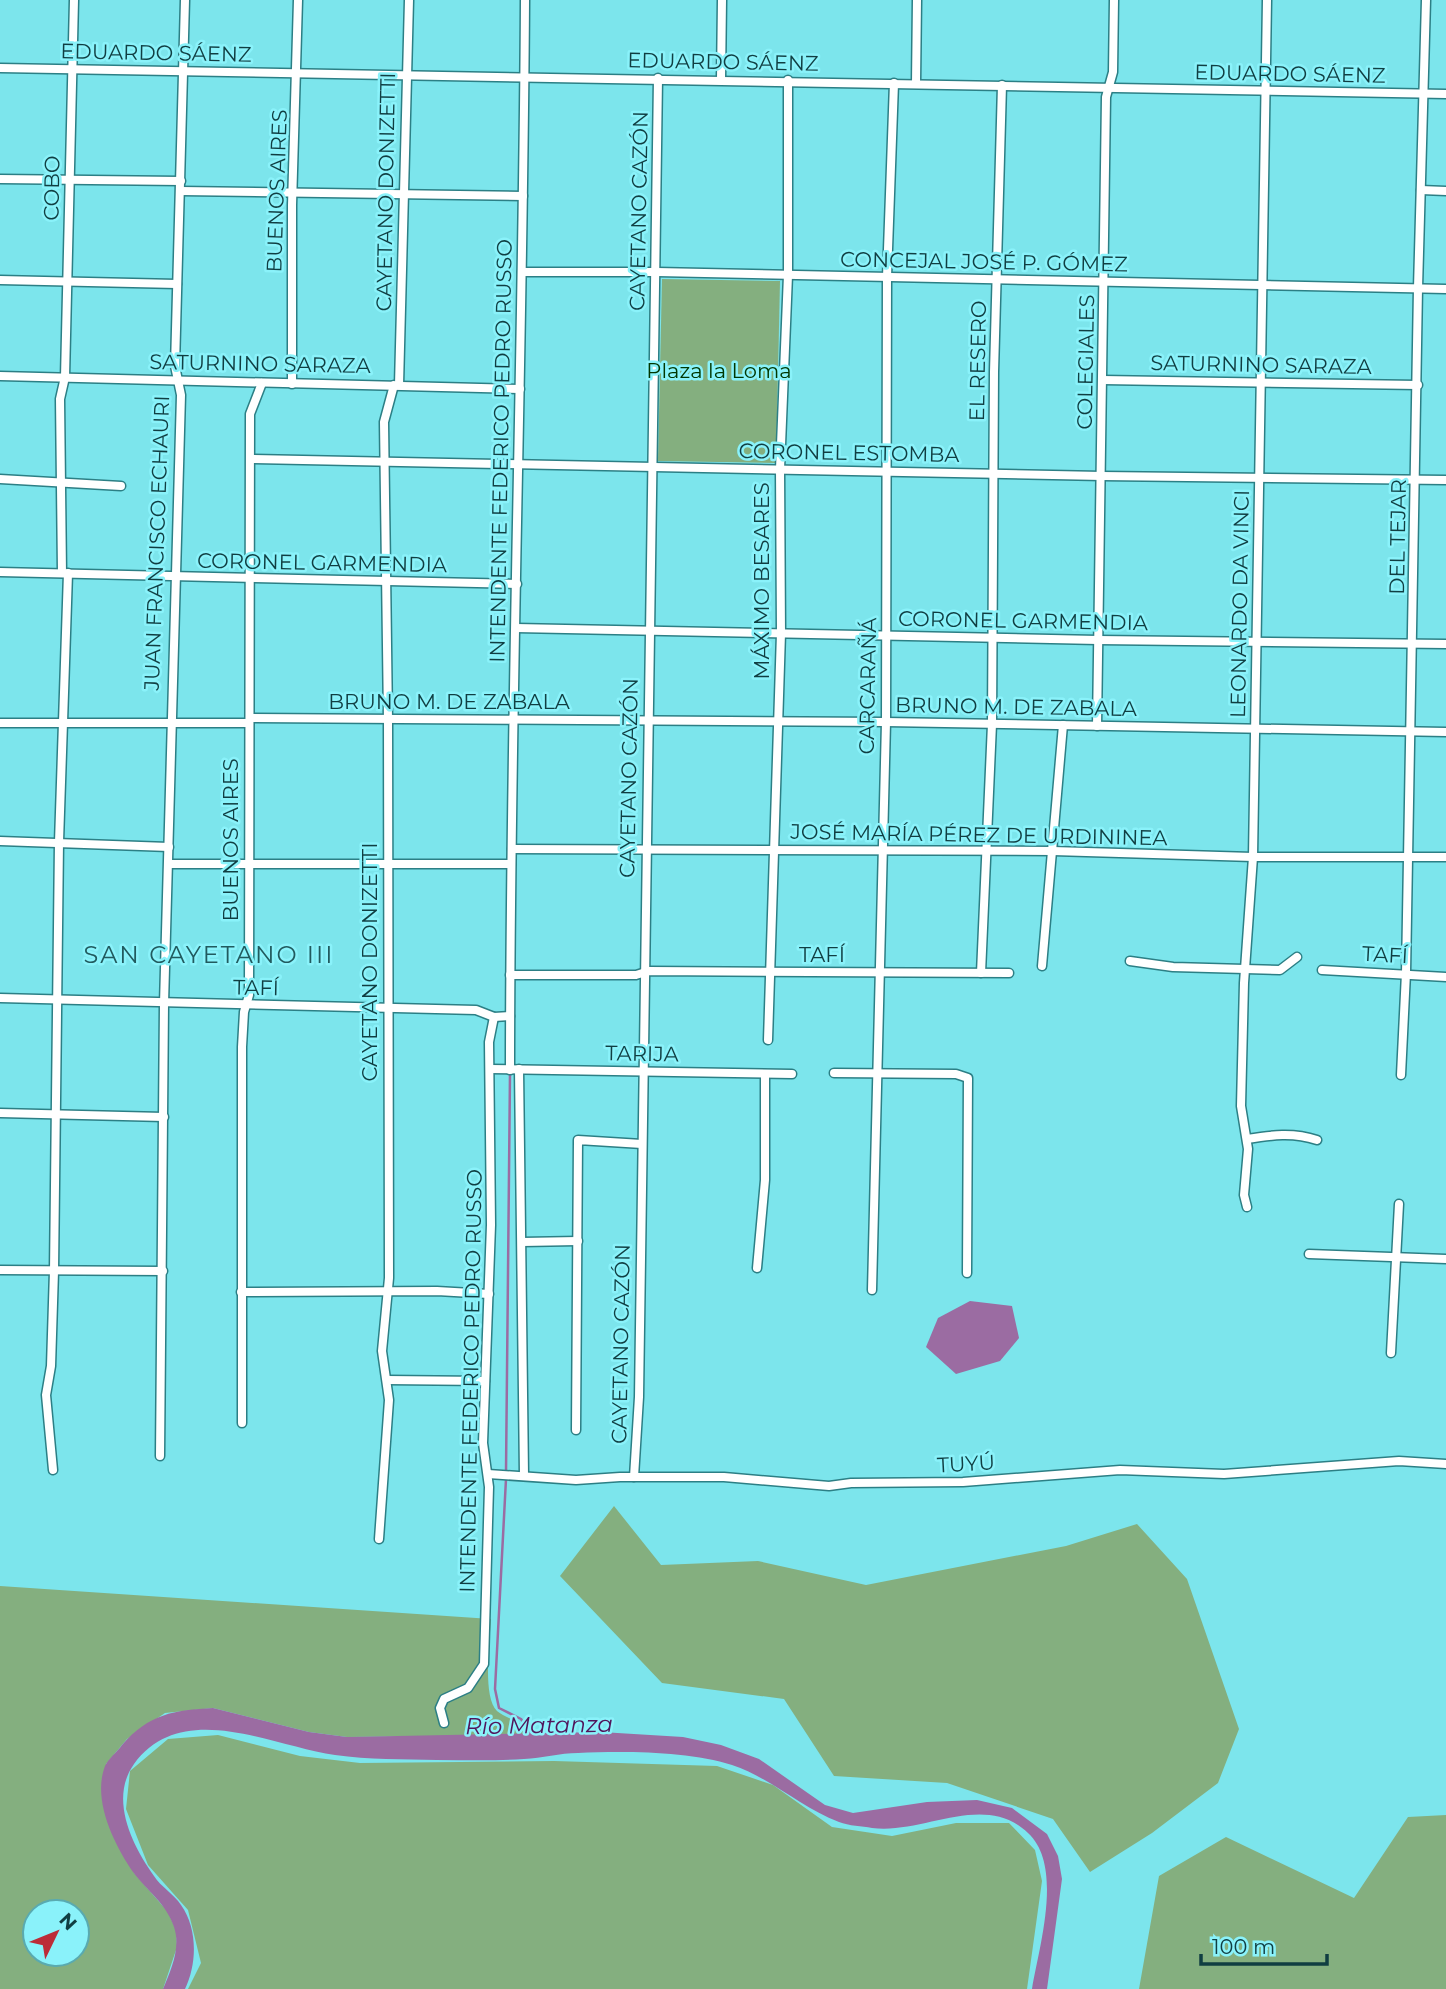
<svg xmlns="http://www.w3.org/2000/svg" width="1446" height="1989" font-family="Montserrat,sans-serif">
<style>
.green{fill:#84af7f;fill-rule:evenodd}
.water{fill:#9b6ca2}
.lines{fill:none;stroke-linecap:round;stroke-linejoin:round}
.stream{stroke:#9b6ca2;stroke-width:2.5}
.minor-casing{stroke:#2c7f85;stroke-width:11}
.minor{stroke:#fff;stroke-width:8}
.labels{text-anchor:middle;stroke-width:5;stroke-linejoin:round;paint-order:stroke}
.street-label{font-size:21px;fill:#103e42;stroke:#8af2fa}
.park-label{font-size:21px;fill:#003700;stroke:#8af2fa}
.water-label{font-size:23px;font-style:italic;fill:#51155a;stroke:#8af2fa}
.quarter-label{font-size:24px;letter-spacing:2px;fill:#215a5e;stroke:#8af2fa}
</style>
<rect width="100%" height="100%" fill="#7ce5ec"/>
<g class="green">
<polygon points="662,279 780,281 776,463 658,461"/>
<polygon points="614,1506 661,1565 758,1561 866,1585 1066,1546 1137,1524 1187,1579 1239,1729 1218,1783 1152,1833 1090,1872 1053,1819 947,1783 834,1776 784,1699 662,1683 560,1576"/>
<path d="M0 1586 491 1619C490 1639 482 1697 497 1711 503 1716 514 1720 521 1724L525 1735 347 1737 309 1732 213 1708 165 1713 127 1739 106 1764 134 1873 168 1912 176 1930 177 1947 163 1989H0ZM35 1912H77V1954H35Z"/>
<polygon points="218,1735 300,1756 360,1763 554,1761 717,1766 773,1785 832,1827 892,1836 956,1823 1009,1823 1035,1850 1042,1881 1027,1989 188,1989 201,1963 188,1910 148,1865 126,1809 130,1771 168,1739"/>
<polygon points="1446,1815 1446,1989 1139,1989 1159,1876 1226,1837 1354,1898 1408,1817"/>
</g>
<g class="water">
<polygon points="970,1301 1012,1306 1019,1338 1000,1361 956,1374 926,1347 938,1318"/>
<path d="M213 1708 309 1732 347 1737 601 1732 683 1737 721 1745 759 1759 825 1805 853 1813 927 1802 977 1800 1012 1808 1047 1834 1058 1856 1062 1879 1047 1989H1032C1039 1947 1064 1866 1028 1833 984 1791 923 1835 872 1828 862 1826 849 1826 839 1822 801 1808 771 1778 732 1765 689 1751 623 1751 578 1753 560 1753 542 1758 524 1759 495 1761 466 1760 437 1760 403 1759 369 1760 335 1755 272 1746 182 1698 134 1764 109 1799 132 1845 154 1876 161 1887 174 1894 181 1905 198 1929 197 1964 185 1989H163C171 1970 181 1948 174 1927 166 1903 147 1891 133 1872 114 1844 92 1800 105 1766 108 1759 117 1752 122 1745 149 1714 174 1710 213 1708Z"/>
</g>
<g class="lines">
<g class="stream">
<polyline points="506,1472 510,1073"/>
<polyline points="506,1479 495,1689 499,1708 521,1719 533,1737"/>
</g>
<g class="minor-casing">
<g id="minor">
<polyline points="0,68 1446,94"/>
<polyline points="721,79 722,0"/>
<polyline points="916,83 917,0"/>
<polyline points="0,179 181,181"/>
<polyline points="1421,190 1446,191"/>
<polyline points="181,191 523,196"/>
<polyline points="522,272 657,272 1446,289"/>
<polyline points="0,280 177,284"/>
<polyline points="0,376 520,389"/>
<polyline points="1103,380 1418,385"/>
<polyline points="292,384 292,205 298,0"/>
<polyline points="399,385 409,0"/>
<polyline points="252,459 1102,476 1446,480"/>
<polyline points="0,479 121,486"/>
<polyline points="0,572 517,584"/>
<polyline points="62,573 60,399 65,377 74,0"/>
<polyline points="516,628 1098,640 1446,644"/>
<polyline points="250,718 886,722 1446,732"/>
<polyline points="0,723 249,723"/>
<polyline points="1097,726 1106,97 1113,72 1114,0"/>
<polyline points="0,841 169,847"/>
<polyline points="512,849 1053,851 1253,857 1446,857"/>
<polyline points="169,864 511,864"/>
<polyline points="1130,961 1173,967 1280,970 1297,957"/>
<polyline points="1042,966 1063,725"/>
<polyline points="1322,970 1446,977"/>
<polyline points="981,973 992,724 994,372 1002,85"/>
<polyline points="510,975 636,975 649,971 1009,973"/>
<polyline points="0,998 476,1010 494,1017 510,1016"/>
<polyline points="768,1040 781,633 780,469 788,275 788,80"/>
<polyline points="490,1069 792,1074"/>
<polyline points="519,1069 524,1475"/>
<path d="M510 1070C510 713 523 357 525 0"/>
<polyline points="834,1073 956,1074 968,1078 967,1273"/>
<polyline points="1401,1075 1406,973 1418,288 1426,0"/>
<polyline points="0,1113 164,1117"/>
<path d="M1247 1139C1272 1135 1293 1132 1317 1140"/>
<polyline points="1247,1207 1244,1195 1248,1149 1241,1106 1244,983 1253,857 1267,0"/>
<polyline points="522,1242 578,1241"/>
<polyline points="1309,1254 1446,1259"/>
<polyline points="757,1268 765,1180 765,1074"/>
<polyline points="0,1270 163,1271"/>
<polyline points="872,1290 886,722 887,277 894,83"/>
<polyline points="241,1292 437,1291 489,1294"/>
<polyline points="1391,1353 1399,1204"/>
<polyline points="387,1380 485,1381"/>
<polyline points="242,1423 242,1047 244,1012 249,995 250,414 262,383"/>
<polyline points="576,1430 578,1140 642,1144"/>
<polyline points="160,1456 164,1004 181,395 175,366 185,0"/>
<polyline points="53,1470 46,1395 51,1366 54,1271 59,842 68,573"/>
<polyline points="488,1474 576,1480 620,1477 724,1477 829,1486 851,1483 963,1482 1120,1470 1224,1474 1399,1461 1446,1464"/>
<polyline points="634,1477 639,1397 658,78"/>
<polyline points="379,1539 389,1400 382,1351 389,1278 388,720 384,422 394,385"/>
<polyline points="444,1723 440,1708 444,1699 468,1688 484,1664 489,1487 483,1443 491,1225 489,1042 494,1017"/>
</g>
</g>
<use href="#minor" class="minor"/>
</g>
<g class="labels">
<g class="street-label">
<text transform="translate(156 53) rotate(1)" y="7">EDUARDO SÁENZ</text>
<text transform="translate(723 62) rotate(1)" y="7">EDUARDO SÁENZ</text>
<text transform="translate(1290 74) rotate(1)" y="7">EDUARDO SÁENZ</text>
<text transform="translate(52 188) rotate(-89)" y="7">COBO</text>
<text transform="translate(277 191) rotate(-88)" y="7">BUENOS AIRES</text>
<text transform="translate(386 192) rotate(-89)" y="7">CAYETANO DONIZETTI</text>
<text transform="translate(639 211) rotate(-89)" y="7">CAYETANO CAZÓN</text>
<text transform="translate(984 262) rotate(1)" y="7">CONCEJAL JOSÉ P. GÓMEZ</text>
<text transform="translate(978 361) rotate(-89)" y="7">EL RESERO</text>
<text transform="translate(1086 362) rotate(-89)" y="7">COLEGIALES</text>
<text transform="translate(260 364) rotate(1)" y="7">SATURNINO SARAZA</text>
<text transform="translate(1261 365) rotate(1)" y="7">SATURNINO SARAZA</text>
<text transform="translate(501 451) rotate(-89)" y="7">INTENDENTE FEDERICO PEDRO RUSSO</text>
<text transform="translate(849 453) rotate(1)" y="7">CORONEL ESTOMBA</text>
<text transform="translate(1398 537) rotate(-89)" y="7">DEL TEJAR</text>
<text transform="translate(157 543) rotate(-88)" y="7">JUAN FRANCISCO ECHAURI</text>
<text transform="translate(322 563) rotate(1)" y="7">CORONEL GARMENDIA</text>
<text transform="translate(762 581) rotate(-90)" y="7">MÁXIMO BESARES</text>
<text transform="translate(1240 604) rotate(-89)" y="7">LEONARDO DA VINCI</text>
<text transform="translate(1023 621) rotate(1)" y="7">CORONEL GARMENDIA</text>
<text transform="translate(868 686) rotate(-89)" y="7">CARCARAÑÁ</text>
<text x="449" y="709">BRUNO M. DE ZABALA</text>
<text transform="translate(1016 707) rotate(1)" y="7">BRUNO M. DE ZABALA</text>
<text transform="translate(629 778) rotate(-89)" y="7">CAYETANO CAZÓN</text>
<text transform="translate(979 835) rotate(1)" y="7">JOSÉ MARÍA PÉREZ DE URDININEA</text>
<text transform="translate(231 840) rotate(-90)" y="7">BUENOS AIRES</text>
<text x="822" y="962">TAFÍ</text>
<text transform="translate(1385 955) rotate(3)" y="7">TAFÍ</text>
<text transform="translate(370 962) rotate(-90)" y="7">CAYETANO DONIZETTI</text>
<text transform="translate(256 988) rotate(1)" y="7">TAFÍ</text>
<text transform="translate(642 1054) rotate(1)" y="7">TARIJA</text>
<text transform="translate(621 1344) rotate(-89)" y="7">CAYETANO CAZÓN</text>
<text transform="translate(471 1381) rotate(-89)" y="7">INTENDENTE FEDERICO PEDRO RUSSO</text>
<text transform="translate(966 1464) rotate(-3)" y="7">TUYÚ</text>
</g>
<g class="park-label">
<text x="719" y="378">Plaza la Loma</text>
</g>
<g class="water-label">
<text transform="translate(539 1725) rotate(-1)" y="8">Río Matanza</text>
</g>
<g class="quarter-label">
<text x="209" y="963">SAN CAYETANO III</text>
</g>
</g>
<g transform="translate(56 1933) rotate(47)"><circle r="33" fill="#8af2fa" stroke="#59aab0" stroke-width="2"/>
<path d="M0-5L12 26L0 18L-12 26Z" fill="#bc2c38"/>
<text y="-10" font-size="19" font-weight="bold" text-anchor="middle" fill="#103e42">N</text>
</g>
<path d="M1201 1954v10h126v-10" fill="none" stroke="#103e42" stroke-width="3.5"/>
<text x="1212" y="1954" font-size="21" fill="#103e42" stroke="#8af2fa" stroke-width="5" paint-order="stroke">100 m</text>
</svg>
